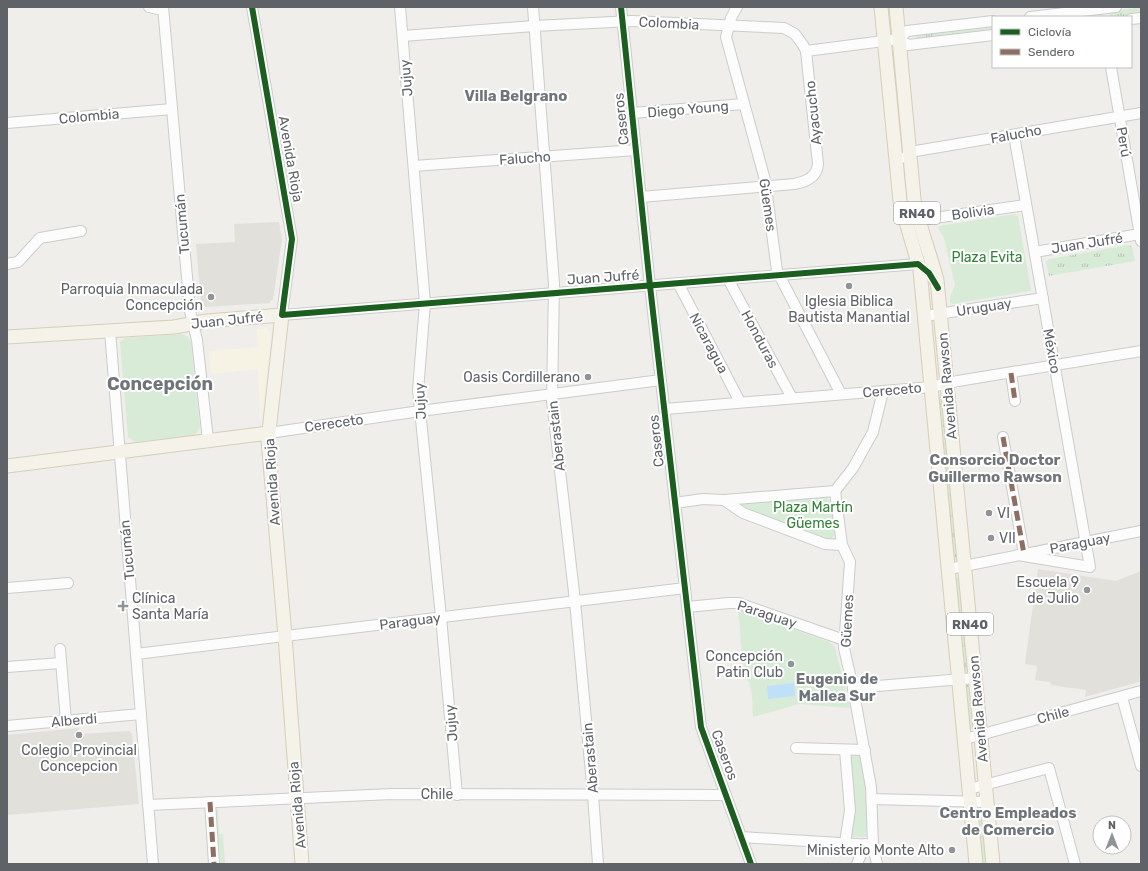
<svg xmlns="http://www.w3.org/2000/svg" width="1148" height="871" font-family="Rubik,sans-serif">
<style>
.commercial{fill:#f7f3e4}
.education{fill:#e2e0da}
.grass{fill:url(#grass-tufts)}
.green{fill:#d8ebd6}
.water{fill:#bfe0f9}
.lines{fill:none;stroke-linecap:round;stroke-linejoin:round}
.minor-casing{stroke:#cbcccc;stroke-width:12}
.major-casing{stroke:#d7ceb8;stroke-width:15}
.minor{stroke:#fdfcfc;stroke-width:10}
.major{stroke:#f4f2e9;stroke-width:13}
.quiet{stroke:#8d6e63;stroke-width:5;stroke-dasharray:10 5;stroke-linecap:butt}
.cycleway-casing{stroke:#fff;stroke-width:8}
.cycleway{stroke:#1b5e20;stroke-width:6}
.poi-dot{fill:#919496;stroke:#fff;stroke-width:1.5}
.labels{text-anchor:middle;stroke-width:4;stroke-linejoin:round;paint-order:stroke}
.shield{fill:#fff;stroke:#8f9295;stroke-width:1}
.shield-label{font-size:13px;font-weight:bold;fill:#5f6368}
.street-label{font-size:14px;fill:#5f6368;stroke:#fff}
.park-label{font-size:14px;fill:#348238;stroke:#fff}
.poi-label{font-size:14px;fill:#5f6368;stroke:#fff;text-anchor:end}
.neighbourhood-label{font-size:15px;font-weight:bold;fill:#70757a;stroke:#fff}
.district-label{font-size:18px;font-weight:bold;fill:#70757a;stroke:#fff}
</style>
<defs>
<pattern id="grass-tufts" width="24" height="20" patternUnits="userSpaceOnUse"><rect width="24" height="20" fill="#d8ebd6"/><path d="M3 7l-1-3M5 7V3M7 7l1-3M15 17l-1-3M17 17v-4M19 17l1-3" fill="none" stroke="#b2c2b1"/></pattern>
</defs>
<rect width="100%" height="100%" fill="#efeeea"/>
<polygon class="commercial" points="267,328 271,333 261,421 260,422 258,369 211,374 209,351 258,347 257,329"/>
<g class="education">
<polygon points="279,222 282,239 273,299 269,303 206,307 201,303 196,244 235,242 234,224"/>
<polygon points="1038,569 1116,581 1141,571 1141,664 1139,682 1085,697 1086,690 1051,685 1050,682 1035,680 1037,666 1025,664 1025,663"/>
<polygon points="79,728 80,734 129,731 132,734 139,804 8,815 7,798 7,735"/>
</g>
<g class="grass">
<polygon points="1141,8 1141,15 1110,17 1110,11"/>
<polygon points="993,25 993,32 918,41 916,38 917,34"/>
<polygon points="1129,245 1132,247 1135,261 1049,276 1046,262 1049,259"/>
<polygon points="940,395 942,395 959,559 957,561 953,560 938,396"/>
<polygon points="956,577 960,578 968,672 963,671 954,579"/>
<polygon points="965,685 969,685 971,686 974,729 969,729"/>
<polygon points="980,810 982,811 988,864 981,864 976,811"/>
</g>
<g class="green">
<polygon points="1015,214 1018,216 1031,289 1030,291 952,304 950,302 950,297 955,285 944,238 938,228 939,226"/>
<polygon points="181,334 187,336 191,342 200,427 198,431 194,436 135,442 128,437 120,342 125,338"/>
<path d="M823 495 832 503C834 514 841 536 828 541L743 509V504L744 502Z"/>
<polygon points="738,610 741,610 829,642 835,647 850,708 799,704 753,717 752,695 749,682 747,680 745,674 744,674"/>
<path d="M851 755 859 756 861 758C866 786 868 807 866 836L863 837H851L850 757Z"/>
<polygon points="213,810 218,810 219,834 223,834 225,864 221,864 219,846 216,846"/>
</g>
<polygon class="water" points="794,683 795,696 768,699 767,686"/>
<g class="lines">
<g class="minor-casing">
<g id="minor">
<polyline points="149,7 163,10"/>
<polyline points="163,7 190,311 197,340 208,440"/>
<polyline points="252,7 292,239 282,315 918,264 929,273 936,283"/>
<polyline points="400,7 425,303 418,390 441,617 457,795"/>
<polyline points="533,7 554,284 552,401 575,601 593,795 598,864"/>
<polyline points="621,7 650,286 701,727 751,864"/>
<polyline points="737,7 731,18 726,37 765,180 777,271 841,394"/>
<polyline points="1030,17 1116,7"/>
<polyline points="1131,19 1141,18"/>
<path d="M403 36 534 26 632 21 784 28 795 34 803 45 806 51 818 164C817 177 806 182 794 184L641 197"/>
<polyline points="899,39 908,45 993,35"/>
<polyline points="806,51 899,39 907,31 993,21"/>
<polyline points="1111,67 1141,241"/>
<polyline points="632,113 744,104"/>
<polyline points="7,123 172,109"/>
<polyline points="1014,135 1090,567 1018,555"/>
<polyline points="905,158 910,152 1141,113"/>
<polyline points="414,166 636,150"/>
<polyline points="920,220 1026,205"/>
<polyline points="1035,252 1140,234"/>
<polyline points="7,264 18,262 40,238 81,231"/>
<polyline points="728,279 792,398"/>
<polyline points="678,283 740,402"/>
<polyline points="925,316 1043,298"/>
<polyline points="110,331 153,864"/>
<polyline points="1011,373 1015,401"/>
<polyline points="665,409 931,387 958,381 1141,351"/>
<polyline points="269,433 420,411 661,380"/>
<polyline points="1003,437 1024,554"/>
<polyline points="724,500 743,513 825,544 842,545"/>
<polyline points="675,503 703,499 724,500 835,491"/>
<polyline points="949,569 1141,531"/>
<polyline points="7,588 68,583"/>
<polyline points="687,607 729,603 738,603 844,640"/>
<polyline points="60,649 66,721"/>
<polyline points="136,654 685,588"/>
<polyline points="7,667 61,663"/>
<polyline points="853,688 975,678"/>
<polyline points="1122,697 1141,766"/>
<polyline points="7,726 141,714"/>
<polyline points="965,739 1141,691"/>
<polyline points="796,748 865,750"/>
<polyline points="969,789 1049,768 1075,864"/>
<polyline points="872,799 987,802"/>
<polyline points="210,802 214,864"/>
<polyline points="148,805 392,794 726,795"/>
<polyline points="741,837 873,845"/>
<polyline points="845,843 850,810 845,750"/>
<polyline points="857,864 865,844"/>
<polyline points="877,864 873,845 871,787 853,688 844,648 850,562 842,545 835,491 853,468 873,432 883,391"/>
</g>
</g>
<g class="major-casing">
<g id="major">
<polyline points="881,7 900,201 920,270 976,864"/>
<path d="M896 7 914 199C919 226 930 253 937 280L993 864"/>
<polyline points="7,337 174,327 207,321 282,315 268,440 285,636 302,864"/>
<polyline points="7,466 269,433"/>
</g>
</g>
<use href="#minor" class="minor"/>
<use href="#major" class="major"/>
<g class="quiet">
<polyline points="1011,373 1015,401"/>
<polyline points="1003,437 1024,554"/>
<polyline points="210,802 214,864"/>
</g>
<g class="cycleway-casing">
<g id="cycleway">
<polyline points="252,7 292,239 282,315 918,264 929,273 938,288"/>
<polyline points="621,7 650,286 701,727 751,864"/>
</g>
</g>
<use href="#cycleway" class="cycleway"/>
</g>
<g class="poi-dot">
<circle cx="849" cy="286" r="4"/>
<circle cx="211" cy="297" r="4"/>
<circle cx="588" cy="377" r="4"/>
<circle cx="989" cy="513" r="4"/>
<circle cx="991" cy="538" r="4"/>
<circle cx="1087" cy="590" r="4"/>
<path d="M121 600h4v4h4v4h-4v4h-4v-4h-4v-4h4z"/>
<circle cx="791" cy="664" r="4"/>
<circle cx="79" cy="735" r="4"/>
<circle cx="952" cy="850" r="4"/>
</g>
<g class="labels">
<g class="shield">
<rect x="894" y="202" width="46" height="22" rx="3"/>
<rect x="947" y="613" width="46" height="22" rx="3"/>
</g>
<g class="shield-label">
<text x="917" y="218">RN40</text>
<text x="970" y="629">RN40</text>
</g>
<g class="street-label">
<text transform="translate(669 23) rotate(3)" y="5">Colombia</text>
<text transform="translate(406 78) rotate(-95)" y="5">Jujuy</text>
<text transform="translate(688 109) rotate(-5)" y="5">Diego Young</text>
<text transform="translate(813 113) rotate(-96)" y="5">Ayacucho</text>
<text transform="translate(89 116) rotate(-5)" y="5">Colombia</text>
<text transform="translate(621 119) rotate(-96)" y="5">Caseros</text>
<text transform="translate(1016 134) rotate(-10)" y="5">Falucho</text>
<text transform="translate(1124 142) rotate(80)" y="5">Perú</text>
<text transform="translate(525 158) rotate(-4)" y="5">Falucho</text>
<text transform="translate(291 159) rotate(80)" y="5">Avenida Rioja</text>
<text transform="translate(768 205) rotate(82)" y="5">Güemes</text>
<text transform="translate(973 212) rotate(-8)" y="5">Bolivia</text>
<text transform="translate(182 224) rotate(-95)" y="5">Tucumán</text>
<text transform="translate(1087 243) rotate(-9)" y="5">Juan Jufré</text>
<text transform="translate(603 277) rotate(-4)" y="5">Juan Jufré</text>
<text transform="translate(984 307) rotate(-9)" y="5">Uruguay</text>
<text transform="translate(227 320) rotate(-6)" y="5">Juan Jufré</text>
<text transform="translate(760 339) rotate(62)" y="5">Honduras</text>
<text transform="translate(709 343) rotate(62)" y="5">Nicaragua</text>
<text transform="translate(1052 351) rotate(80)" y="5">México</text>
<text transform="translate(947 386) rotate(-95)" y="5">Avenida Rawson</text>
<text transform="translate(892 390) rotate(-5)" y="5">Cereceto</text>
<text transform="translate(420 401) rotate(-93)" y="5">Jujuy</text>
<text transform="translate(334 423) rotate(-8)" y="5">Cereceto</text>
<text transform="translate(556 436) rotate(-96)" y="5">Aberastain</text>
<text transform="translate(656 441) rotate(-96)" y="5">Caseros</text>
<text transform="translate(272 482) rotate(-94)" y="5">Avenida Rioja</text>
<text transform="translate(1080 543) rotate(-11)" y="5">Paraguay</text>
<text transform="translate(127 550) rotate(-95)" y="5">Tucumán</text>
<text transform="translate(767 614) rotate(18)" y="5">Paraguay</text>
<text transform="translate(410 621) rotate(-7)" y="5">Paraguay</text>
<text transform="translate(847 621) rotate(-87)" y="5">Güemes</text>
<text transform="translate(978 709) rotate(-95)" y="5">Avenida Rawson</text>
<text transform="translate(1053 715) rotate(-15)" y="5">Chile</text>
<text transform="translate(74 720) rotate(-5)" y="5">Alberdi</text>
<text transform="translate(451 723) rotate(-95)" y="5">Jujuy</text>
<text transform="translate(725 755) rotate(70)" y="5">Caseros</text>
<text transform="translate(590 758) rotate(-95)" y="5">Aberastain</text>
<text x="437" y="799">Chile</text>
<text transform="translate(297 805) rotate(-95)" y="5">Avenida Rioja</text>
</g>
<g class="park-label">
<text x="987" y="262">Plaza Evita</text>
<text x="813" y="512">Plaza Martín<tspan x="813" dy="16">Güemes</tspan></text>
</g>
<g class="poi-label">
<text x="203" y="294">Parroquia Inmaculada<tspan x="203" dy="16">Concepción</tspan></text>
<text x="849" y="306" text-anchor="middle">Iglesia Biblica<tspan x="849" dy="16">Bautista Manantial</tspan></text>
<text x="580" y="382">Oasis Cordillerano</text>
<text x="997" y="518" text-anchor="start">VI</text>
<text x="999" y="543" text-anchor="start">VII</text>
<text x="1079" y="587">Escuela 9<tspan x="1079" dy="16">de Julio</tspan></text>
<text x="132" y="603" text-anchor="start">Clínica<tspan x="132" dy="16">Santa María</tspan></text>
<text x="783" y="661">Concepción<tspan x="783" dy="16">Patin Club</tspan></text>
<text x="79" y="755" text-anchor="middle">Colegio Provincial<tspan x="79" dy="16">Concepcion</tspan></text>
<text x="944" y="855">Ministerio Monte Alto</text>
</g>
<g class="neighbourhood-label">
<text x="516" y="101">Villa Belgrano</text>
<text x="995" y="465">Consorcio Doctor<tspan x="995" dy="17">Guillermo Rawson</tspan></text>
<text x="837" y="684">Eugenio de<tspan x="837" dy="17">Mallea Sur</tspan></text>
<text x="1008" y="818">Centro Empleados<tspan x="1008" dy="17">de Comercio</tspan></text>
</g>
<g class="district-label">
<text x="160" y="390">Concepción</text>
</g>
</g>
<rect width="1148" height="871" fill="none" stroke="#5f6368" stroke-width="16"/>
<rect x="992" y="16" width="140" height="52" fill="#ffffff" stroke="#bfc1c3"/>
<rect x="1000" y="29" width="20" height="6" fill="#1b5e20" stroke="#bfc1c3"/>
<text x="1028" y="36" font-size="12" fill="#5f6368">Ciclovía</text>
<rect x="1000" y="49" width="20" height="6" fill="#8d6e63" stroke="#bfc1c3"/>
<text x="1028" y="56" font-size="12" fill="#5f6368">Sendero</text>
<g transform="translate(1112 835)"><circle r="19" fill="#ffffff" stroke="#bfc1c3"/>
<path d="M0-3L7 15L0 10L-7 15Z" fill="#919496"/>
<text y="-6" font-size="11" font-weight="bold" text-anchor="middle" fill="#5f6368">N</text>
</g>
</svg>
